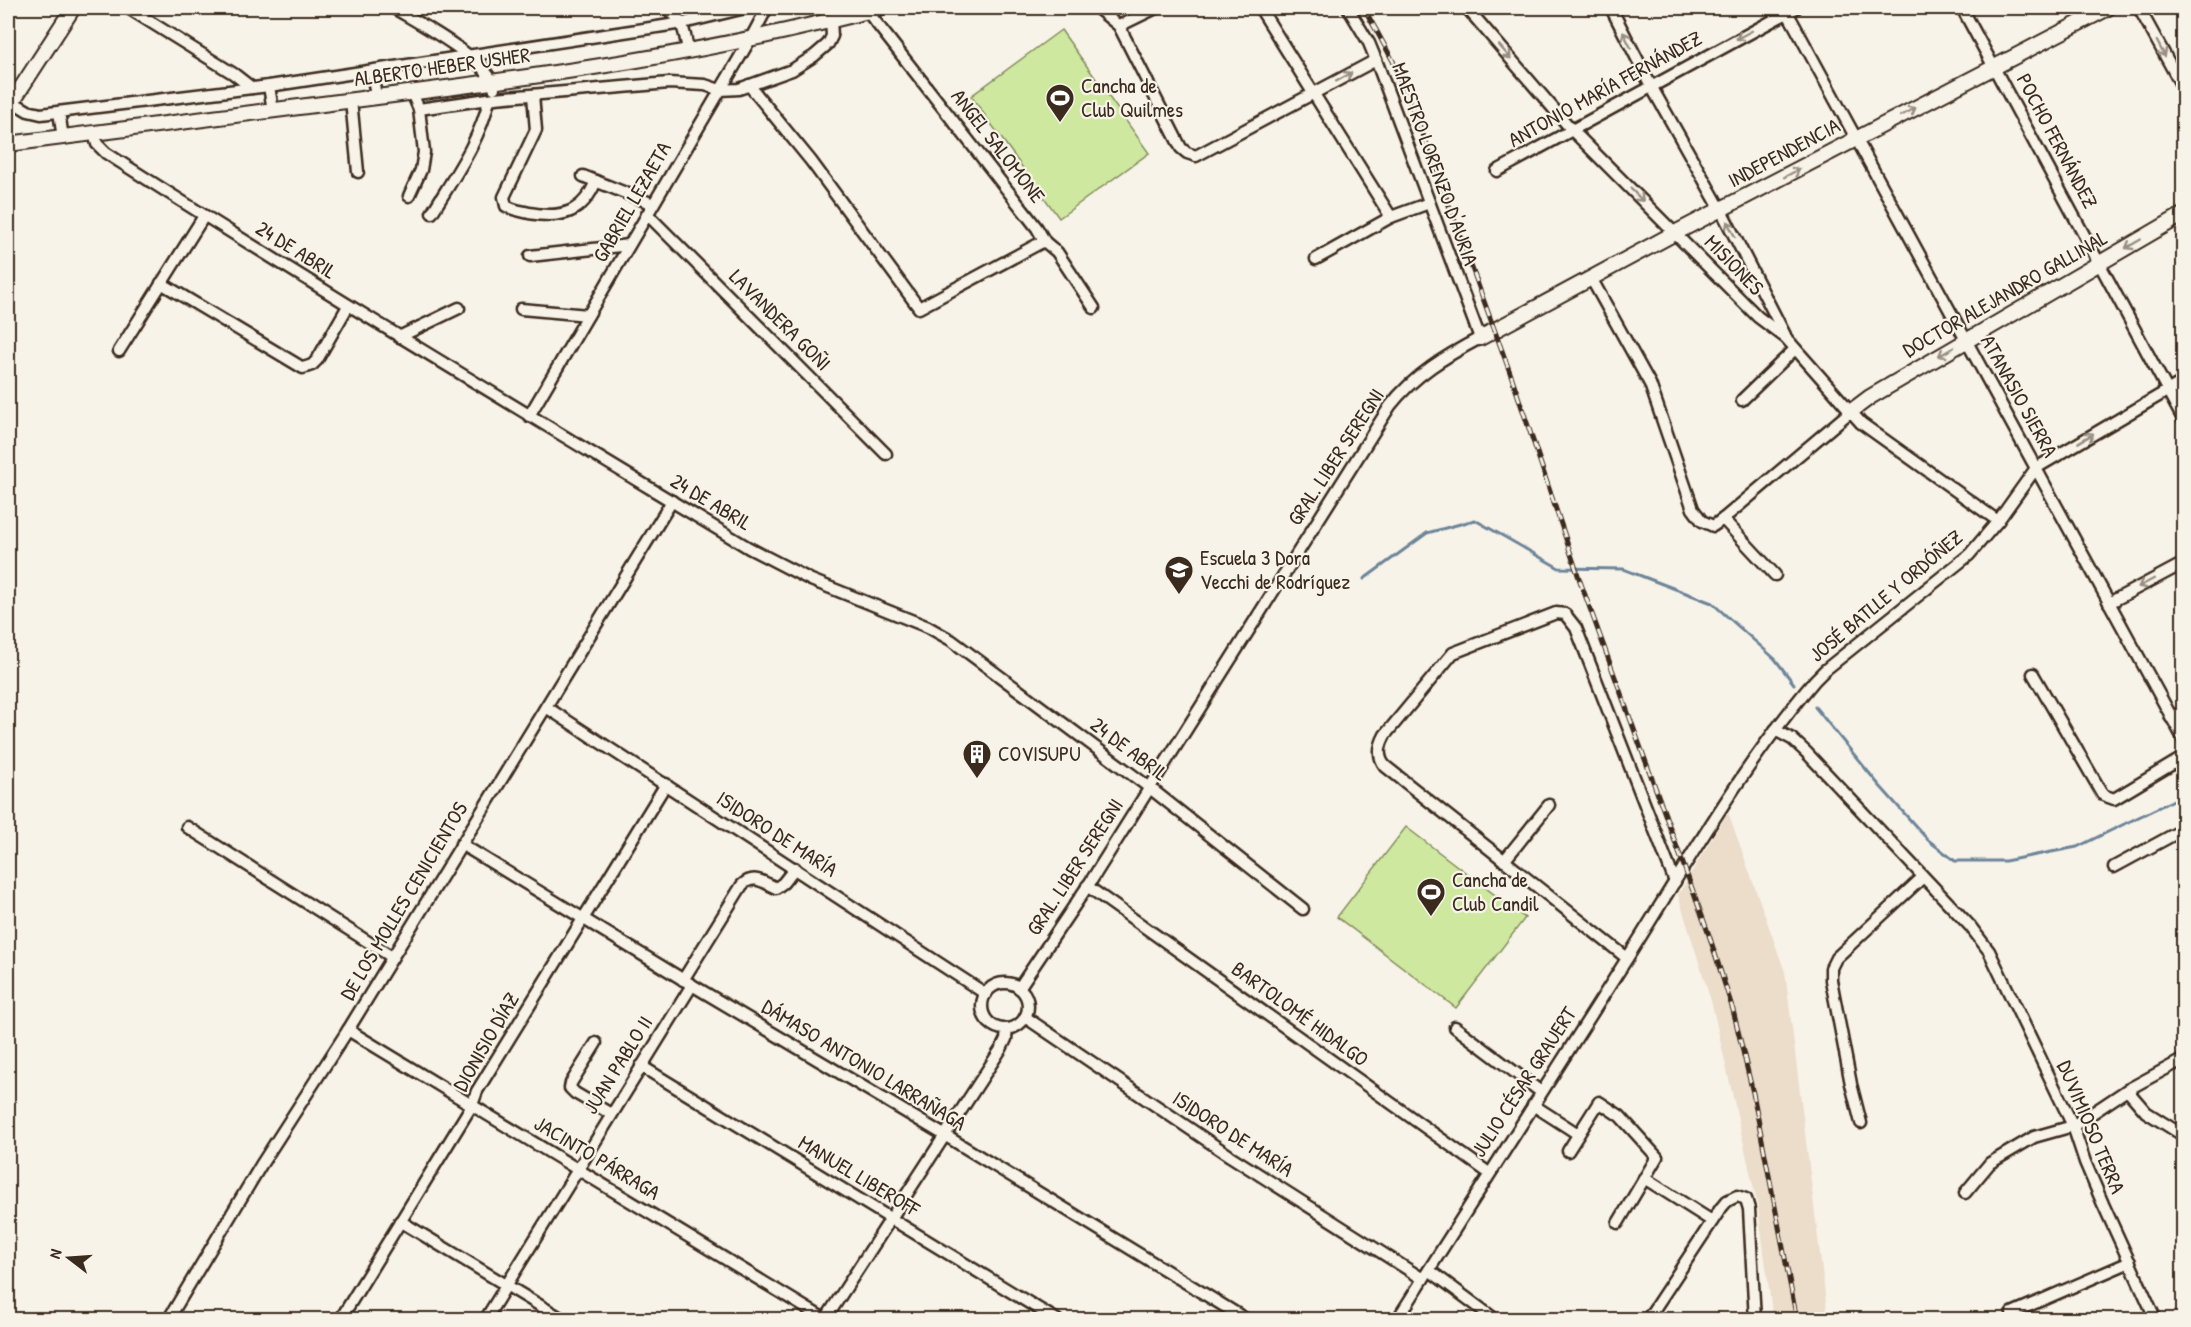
<svg xmlns="http://www.w3.org/2000/svg" width="2191" height="1327" font-family="'Patrick Hand',sans-serif">
<style>
.built{fill:#ecdcca}
.green{fill:#cee99f;stroke:#848a5e;stroke-width:1.5}
.lines{fill:none;stroke-linecap:round;stroke-linejoin:round}
.stream{stroke:#6d8499;stroke-width:3}
.minor-casing{stroke:#3b2a1e;stroke-width:15}
.tertiary-casing{stroke:#3b2a1e;stroke-width:18}
.minor{stroke:#f7f3e8;stroke-width:10}
.tertiary{stroke:#f7f3e8;stroke-width:14}
.rail-casing{stroke:#3b2a1e;stroke-width:5}
.rail{stroke:#f7f3e8;stroke-width:3;stroke-dasharray:9;stroke-linecap:butt}
.oneway{stroke:#998e83}
.labels{text-anchor:middle;stroke-width:4.5;stroke-linejoin:round;paint-order:stroke}
.street-label{font-size:21px;fill:#3b2a1e;stroke:#f7f3e8}
.poi-label{font-size:21px;fill:#3b2a1e;stroke:#f7f3e8;text-anchor:start}
</style>
<rect width="100%" height="100%" fill="#f7f3e8"/>
<filter id="ink" filterUnits="userSpaceOnUse"><feTurbulence type="fractalNoise" baseFrequency=".0167" numOctaves="2"/><feDisplacementMap in="SourceGraphic" scale="12" xChannelSelector="R" yChannelSelector="G"/><feConvolveMatrix kernelMatrix="1 2 1 2 8 2 1 2 1" color-interpolation-filters="sRGB"/></filter>
<g filter="url(#ink)">
<polygon class="built" points="1728,812 1785,972 1828,1319 1773,1319 1758,1207 1712,1004 1678,895"/>
<g class="green">
<polygon points="1061,30 1149,153 1059,218 971,96"/>
<polygon points="1406,827 1525,918 1456,1008 1337,917"/>
</g>
<g class="lines">
<g class="stream">
<polyline points="1364,579 1427,533 1475,520 1559,568 1623,569 1712,603 1775,659 1794,684"/>
<polyline points="1815,707 1879,785 1928,840 1955,861 2005,861 2077,847 2184,795"/>
</g>
<g class="minor-casing">
<g id="minor">
<polyline points="128,8 234,74 252,88"/>
<path d="M394 8C417 22 491 61 494 88"/>
<path d="M666 8C683 19 685 32 688 51"/>
<polyline points="1097,8 1119,26 1181,148 1187,153 1196,156 1376,60"/>
<polyline points="1260,8 1391,217"/>
<polyline points="1467,8 1571,129 1758,317 1786,338 1861,423 1998,521"/>
<polyline points="1611,8 1651,86 1721,210 1785,335"/>
<polyline points="1785,8 2184,740"/>
<polyline points="1962,8 2184,421"/>
<polyline points="2139,8 2184,90"/>
<polyline points="867,11 1037,228 1045,242 1057,252 1094,308"/>
<polyline points="1119,26 1156,8"/>
<polyline points="372,71 376,97"/>
<polyline points="749,85 811,161 919,308 1044,241"/>
<polyline points="269,86 273,111"/>
<polyline points="412,93 419,109 495,98 669,83 705,85 720,90 739,89 792,70 814,56 828,44 832,36 831,20"/>
<path d="M533 95 536 130 504 197 506 206C513 210 521 211 529 213 562 219 583 213 596 181"/>
<polyline points="8,99 28,111 41,114 269,86 683,23 745,8"/>
<polyline points="351,100 358,172"/>
<polyline points="59,112 63,138"/>
<path d="M94 134 97 144 106 153C318 289 534 418 749 548L811 580 928 627 951 640 1150 788 1303 909"/>
<polyline points="1497,171 1796,8"/>
<polyline points="583,176 653,204"/>
<polyline points="409,196 421,170 424,152 419,109"/>
<path d="M432 213C453 178 480 141 489 100"/>
<polyline points="647,214 886,454"/>
<polyline points="530,256 629,245"/>
<polyline points="1316,259 1391,217 1429,203"/>
<polyline points="1591,278 1650,384 1693,509 1702,521 1713,526 1723,519 1850,412"/>
<polyline points="161,283 303,368 312,365 317,360 348,306"/>
<polyline points="521,309 588,315"/>
<polyline points="399,337 459,308"/>
<polyline points="119,351 204,216"/>
<polyline points="1742,400 1795,349"/>
<polyline points="529,416 751,38 767,8"/>
<polyline points="1723,519 1775,575"/>
<polyline points="2109,603 2184,563"/>
<polyline points="2033,674 2103,795 2114,799 2184,757"/>
<polyline points="546,707 986,994"/>
<polyline points="2171,718 2184,711"/>
<polyline points="1775,730 1792,739 1806,752 1970,926 1989,951 2073,1126 2085,1162 2103,1204 2156,1320"/>
<polyline points="187,827 392,957"/>
<polyline points="461,844 692,985 946,1136 1247,1320"/>
<polyline points="1504,861 1549,805"/>
<polyline points="2114,867 2184,829"/>
<polyline points="1087,886 1489,1173"/>
<path d="M1627 958 1385 766C1377 756 1379 746 1385 735L1453 653 1556 613 1565 614 1576 628 1675 882"/>
<path d="M683 980 742 885C754 874 763 882 776 888L783 883 795 868"/>
<circle cx="1005" cy="1006" r="23"/>
<path d="M1019 988 1091 881 1390 406C1414 375 1446 356 1480 338L1376 60 1369 43 1348 8"/>
<polyline points="1025,1017 1230,1156 1423,1279"/>
<polyline points="1455,1027 1541,1092"/>
<polyline points="348,1030 826,1320"/>
<polyline points="596,1043 571,1083 570,1088 575,1093 611,1114"/>
<polyline points="641,1066 1057,1320"/>
<polyline points="2127,1090 2146,1112 2184,1136"/>
<polyline points="1533,1105 1578,1134"/>
<polyline points="1861,1123 1851,1084 1831,980 1831,968 1836,958 1923,877"/>
<polyline points="1568,1151 1599,1102 1620,1116 1657,1157 1618,1223"/>
<polyline points="1644,1178 1712,1221"/>
<polyline points="1965,1193 1990,1163 2034,1137 2073,1126 2127,1090 2184,1059"/>
<polyline points="400,1221 564,1320"/>
<polyline points="1429,1270 1496,1320"/>
<polyline points="2012,1313 2130,1262"/>
<polyline points="168,1320 261,1165 348,1030 672,501"/>
<polyline points="340,1320 472,1105 477,1091 666,784"/>
<polyline points="485,1320 692,985"/>
<polyline points="825,1320 1001,1049 1006,1039 1007,1029"/>
<path d="M1397 1320C1474 1199 1551 1078 1628 957 1687 863 1743 765 1815 680L1825 670 1969 555 1998 521 2036 468 2184 381"/>
<polyline points="1647,1320 1721,1208 1727,1201 1737,1196 1746,1199 1749,1209 1755,1320"/>
</g>
</g>
<g class="tertiary-casing">
<g id="tertiary">
<polyline points="8,108 73,8"/>
<path d="M8 144C133 129 259 112 385 96 550 75 718 52 879 8"/>
<polyline points="1480,338 1675,233 2108,8"/>
<polyline points="1850,412 1870,397 2184,214"/>
</g>
</g>
<use href="#minor" class="minor"/>
<use href="#tertiary" class="tertiary"/>
<g class="rail-casing">
<polyline id="rail" points="1364,8 1393,61 1426,142 1512,378 1580,581 1709,935 1733,1010 1753,1093 1797,1320"/>
</g>
<use href="#rail" class="rail"/>
</g>
<defs><path id="oneway-shaft" d="M-6 0H5M1.5-3L5.5 0L1.5 3" fill="none" stroke-width="1.6" stroke-linecap="round" stroke-linejoin="round" transform="scale(1.5)"/></defs>
<g class="oneway">
<use href="#oneway-shaft" transform="translate(1744 35) rotate(152)"/>
<use href="#oneway-shaft" transform="translate(1627 40) rotate(-117)"/>
<use href="#oneway-shaft" transform="translate(2161 49) rotate(62)"/>
<use href="#oneway-shaft" transform="translate(1505 52) rotate(49)"/>
<use href="#oneway-shaft" transform="translate(1344 77) rotate(-29)"/>
<use href="#oneway-shaft" transform="translate(1908 112) rotate(-28)"/>
<use href="#oneway-shaft" transform="translate(1792 173) rotate(-28)"/>
<use href="#oneway-shaft" transform="translate(1637 195) rotate(45)"/>
<use href="#oneway-shaft" transform="translate(1731 229) rotate(-117)"/>
<use href="#oneway-shaft" transform="translate(2133 244) rotate(150)"/>
<use href="#oneway-shaft" transform="translate(1946 352) rotate(150)"/>
<use href="#oneway-shaft" transform="translate(2086 438) rotate(-31)"/>
<use href="#oneway-shaft" transform="translate(2146 583) rotate(152)"/>
</g>
</g>
<defs>
<g id="stadium-pin" transform="scale(1.5)"><path d="M0 17L-7.5 6A9.5 9.5 0 1 1 7.5 6Z" fill="#3b2a1e" stroke="#f7f3e8"/><path d="M0-5a6.5 5 0 1 0 0 10a6.5 5 0 1 0 0-10ZM-3.5-1.8h7v3.6h-7Z" fill="#fff"/></g>
<g id="school-pin" transform="scale(1.5)"><path d="M0 17L-7.5 6A9.5 9.5 0 1 1 7.5 6Z" fill="#3b2a1e" stroke="#f7f3e8"/><path d="M0-5L7-2L0 1L-7-2ZM-4 1L0 2.5L4 1V4Q0 6-4 4Z" fill="#fff"/></g>
<g id="building-pin" transform="scale(1.5)"><path d="M0 17L-7.5 6A9.5 9.5 0 1 1 7.5 6Z" fill="#3b2a1e" stroke="#f7f3e8"/><path d="M-4-6H4V6H1V3H-1V6H-4ZM-2.5-4.3h1.7v1.8h-1.7ZM.8-4.3h1.7v1.8H.8ZM-2.5-1h1.7V.8h-1.7ZM.8-1h1.7V.8H.8Z" fill="#fff"/></g>
</defs>
<g fill-rule="evenodd">
<use href="#stadium-pin" x="1060" y="98"/>
<use href="#school-pin" x="1179" y="570"/>
<use href="#building-pin" x="977" y="754"/>
<use href="#stadium-pin" x="1431" y="892"/>
</g>
<g class="labels">
<g class="street-label">
<text transform="translate(442 67) rotate(-8)" y="7">ALBERTO HEBER USHER</text>
<text transform="translate(1605 89) rotate(-29)" y="7">ANTONIO MARÍA FERNÁNDEZ</text>
<text transform="translate(2057 141) rotate(62)" y="7">POCHO FERNÁNDEZ</text>
<text transform="translate(998 146) rotate(52)" y="7">ANGEL SALOMONE</text>
<text transform="translate(1784 153) rotate(-28)" y="7">INDEPENDENCIA</text>
<text transform="translate(1435 164) rotate(70)" y="7">MAESTRO LORENZO D'AURIA</text>
<text transform="translate(632 202) rotate(-60)" y="7">GABRIEL LEZAETA</text>
<text transform="translate(296 250) rotate(32)" y="7">24 DE ABRIL</text>
<text transform="translate(1734 265) rotate(46)" y="7">MISIONES</text>
<text transform="translate(2005 294) rotate(-30)" y="7">DOCTOR ALEJANDRO GALLINAL</text>
<text transform="translate(780 320) rotate(45)" y="7">LAVANDERA GOÑI</text>
<text transform="translate(2019 396) rotate(61)" y="7">ATANASIO SIERRA</text>
<text transform="translate(1336 457) rotate(-57)" y="7">GRAL. LIBER SEREGNI</text>
<text transform="translate(711 502) rotate(31)" y="7">24 DE ABRIL</text>
<text transform="translate(1886 596) rotate(-40)" y="7">JOSÉ BATLLE Y ORDÓÑEZ</text>
<text transform="translate(1129 749) rotate(37)" y="7">24 DE ABRIL</text>
<text transform="translate(777 834) rotate(33)" y="7">ISIDORO DE MARÍA</text>
<text transform="translate(1075 867) rotate(-57)" y="7">GRAL. LIBER SEREGNI</text>
<text transform="translate(404 901) rotate(-59)" y="7">DE LOS MOLLES CENICIENTOS</text>
<text transform="translate(1300 1014) rotate(36)" y="7">BARTOLOMÉ HIDALGO</text>
<text transform="translate(486 1042) rotate(-60)" y="7">DIONISIO DÍAZ</text>
<text transform="translate(618 1065) rotate(-58)" y="7">JUAN PABLO II</text>
<text transform="translate(864 1065) rotate(31)" y="7">DÁMASO ANTONIO LARRAÑAGA</text>
<text transform="translate(1524 1082) rotate(-57)" y="7">JULIO CÉSAR GRAUERT</text>
<text transform="translate(2091 1127) rotate(67)" y="7">DUVIMIOSO TERRA</text>
<text transform="translate(1233 1134) rotate(33)" y="7">ISIDORO DE MARÍA</text>
<text transform="translate(597 1158) rotate(31)" y="7">JACINTO PÁRRAGA</text>
<text transform="translate(859 1176) rotate(31)" y="7">MANUEL LIBEROFF</text>
</g>
<g class="poi-label">
<text x="1081" y="93">Cancha de<tspan x="1081" dy="24">Club Quilmes</tspan></text>
<text x="1200" y="565">Escuela 3 Dora<tspan x="1200" dy="24">Vecchi de Rodríguez</tspan></text>
<text x="998" y="761">COVISUPU</text>
<text x="1452" y="887">Cancha de<tspan x="1452" dy="24">Club Candil</tspan></text>
</g>
</g>
<rect width="2191" height="1327" fill="none" stroke="#f7f3e8" stroke-width="30"/>
<rect x="15" y="15" width="2161" height="1297" fill="none" stroke="#3b2a1e" stroke-width="2" filter="url(#ink)"/>
<g transform="translate(69 1258) rotate(287)" stroke="#f7f3e8" stroke-width="4.5" paint-order="stroke">
<path d="M0-4.5L10 22L0 15L-10 22Z" fill="#3b2a1e"/>
<text y="-9" font-size="16" font-weight="bold" text-anchor="middle" fill="#3b2a1e">N</text>
</g>
</svg>
